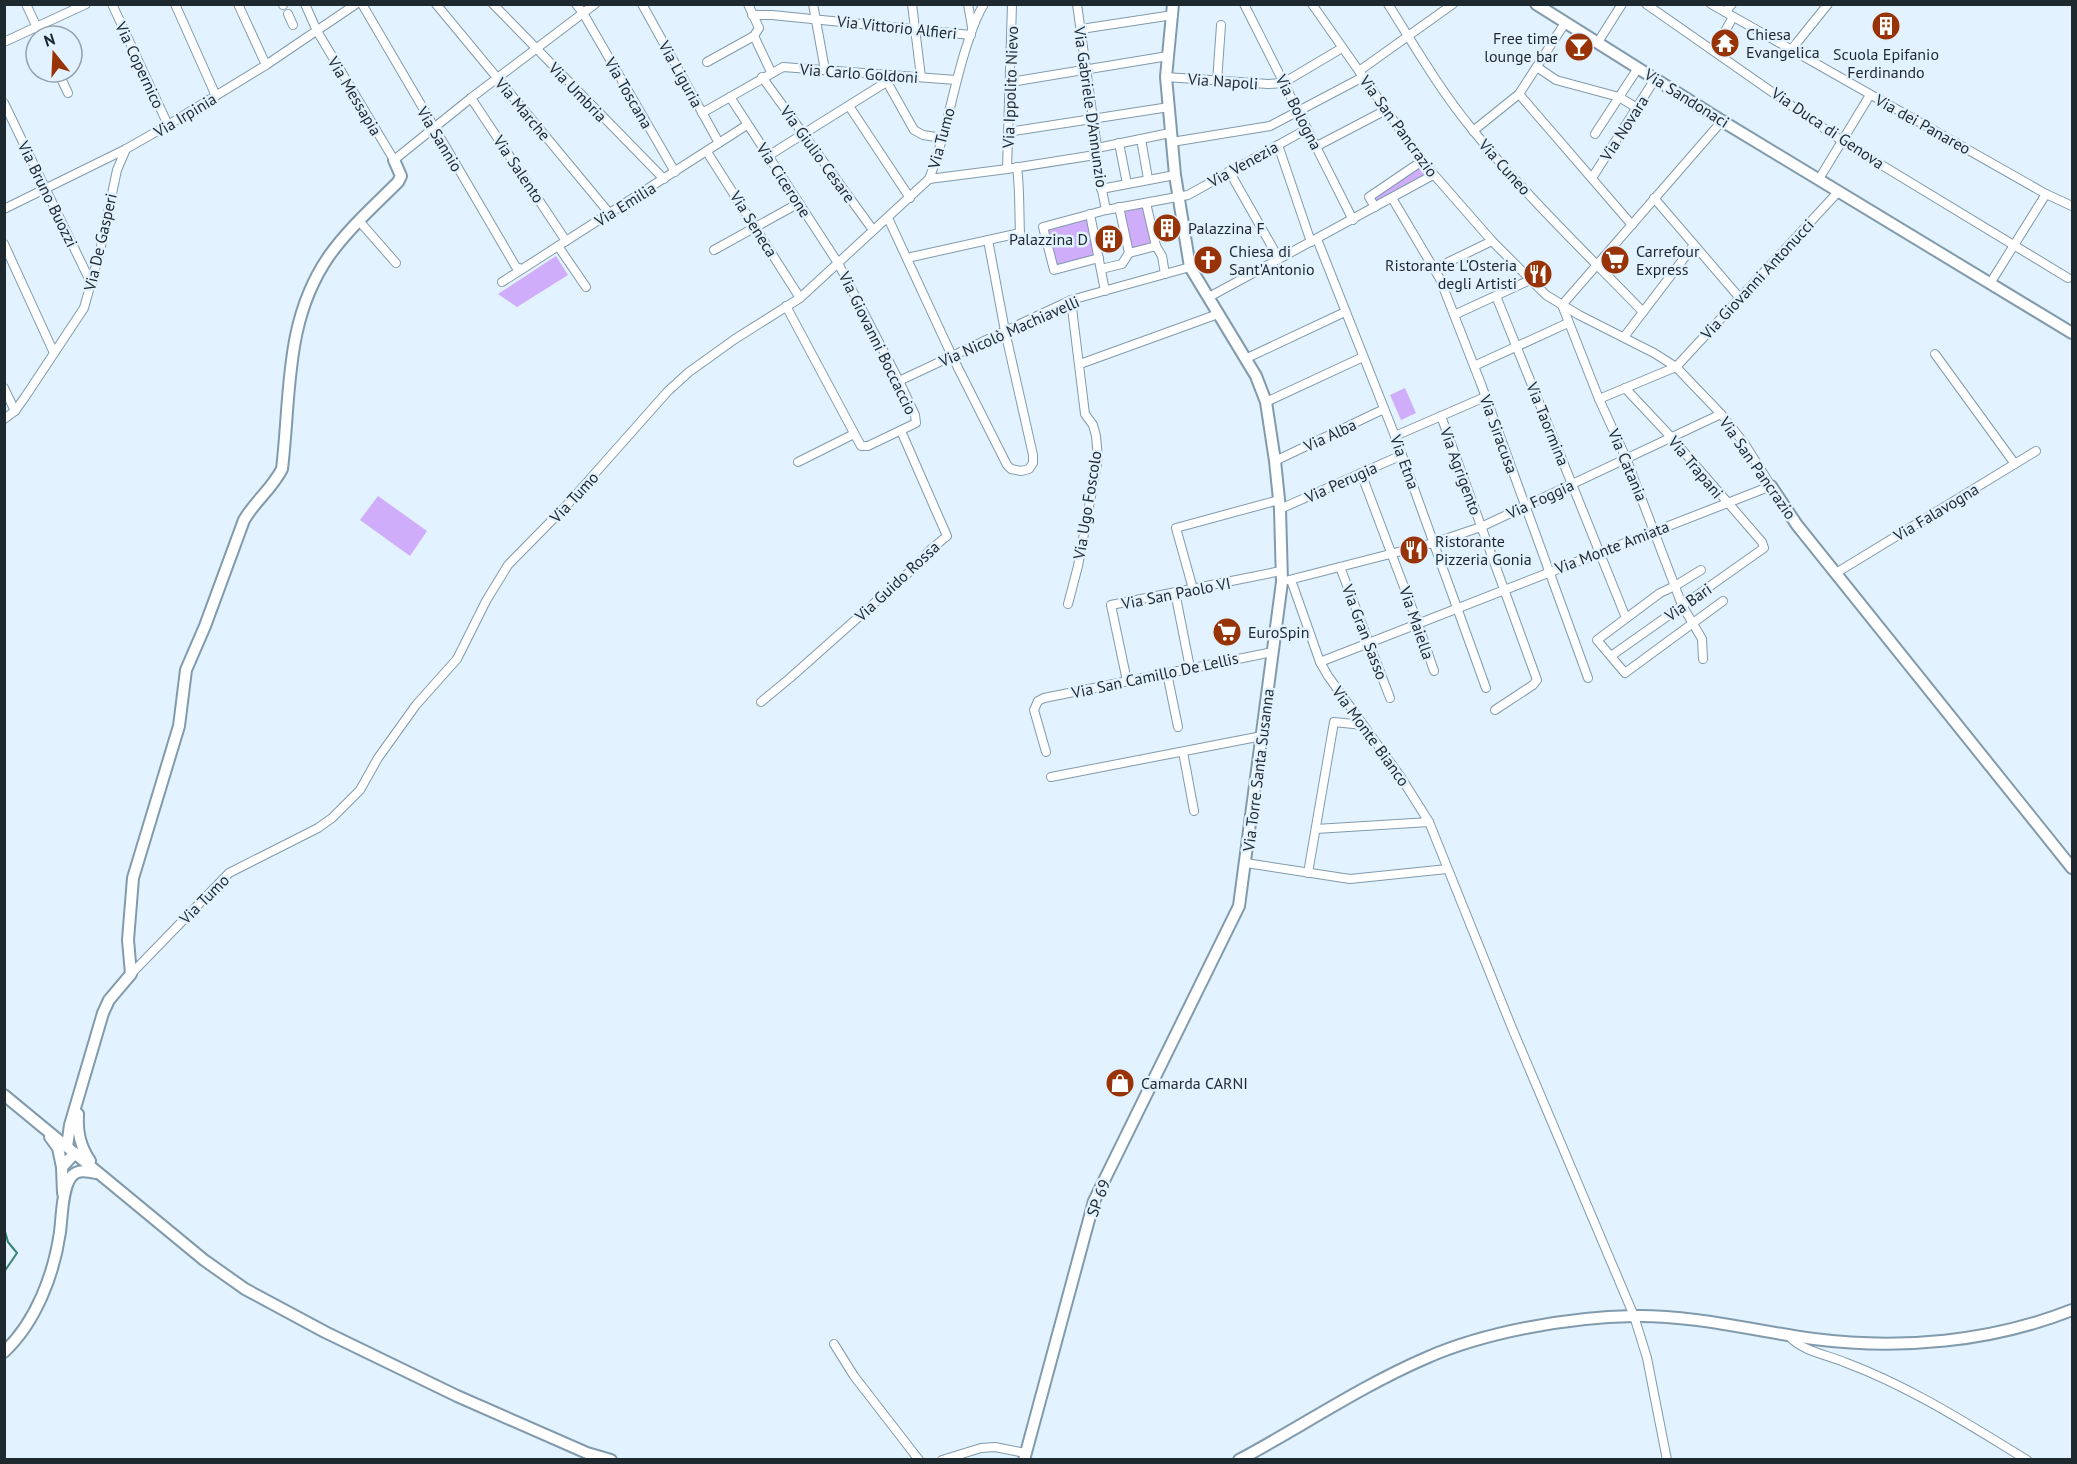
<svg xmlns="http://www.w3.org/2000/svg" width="2077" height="1464" font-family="'PT Sans',sans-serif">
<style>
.green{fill:#cfadfb}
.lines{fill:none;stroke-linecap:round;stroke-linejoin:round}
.stream{stroke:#368477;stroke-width:2}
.street-casing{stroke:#819aac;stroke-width:10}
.secondary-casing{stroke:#819aac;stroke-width:14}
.street{stroke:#fff;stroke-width:8}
.secondary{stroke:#fff;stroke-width:10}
.labels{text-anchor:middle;stroke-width:5;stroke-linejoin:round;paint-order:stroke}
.street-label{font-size:16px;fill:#1e282f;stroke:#e2f2fe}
.poi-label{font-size:16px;fill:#1e282f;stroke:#e2f2fe;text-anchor:start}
</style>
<rect width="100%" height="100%" fill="#e2f2fe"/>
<g class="green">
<polygon points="1419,166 1426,174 1375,202 1373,197"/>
<polygon points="1144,207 1152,243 1132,248 1123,212"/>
<polygon points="1087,217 1095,257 1057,266 1048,228"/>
<polygon points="556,256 568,275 517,307 498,294"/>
<polygon points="1405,388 1416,413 1401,420 1390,395"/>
<polygon points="378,496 427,531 410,556 360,520"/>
</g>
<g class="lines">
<polyline class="stream" points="4,1228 8,1242 17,1253 4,1272"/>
<g class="street-casing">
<g id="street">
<polyline points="26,4 41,36"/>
<polyline points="112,4 168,125"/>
<polyline points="175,4 216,96"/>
<polyline points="238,4 266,65"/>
<polyline points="283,4 283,5"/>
<polyline points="305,4 317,31 394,160 471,98 595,4"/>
<polyline points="362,4 516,267 522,269"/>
<polyline points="436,4 610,214"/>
<polyline points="493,4 664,179"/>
<polyline points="576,4 583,13 675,172"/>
<polyline points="642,4 719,143"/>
<polyline points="813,4 825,70"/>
<polyline points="912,4 921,77"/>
<polyline points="968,4 972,27"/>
<polyline points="1077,4 1097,148 1095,155 1106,210"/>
<polyline points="1244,4 1353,220"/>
<polyline points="1312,4 1422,161 1492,241 1546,295 1579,315 1654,353 1676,367 1721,414 1744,443 1771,486 1320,662"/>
<path d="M1388 4C1415 47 1440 90 1472 129 1524 194 1585 252 1643 312"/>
<polyline points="1646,4 1842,141 2068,278"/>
<polyline points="1711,4 2046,194 2072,206"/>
<polyline points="1725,12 1732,4"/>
<polyline points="288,14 293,25"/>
<polyline points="752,15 772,15 971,35"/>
<polyline points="1081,29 1173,15"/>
<polyline points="754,36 771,72"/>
<polyline points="4,42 86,4"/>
<polyline points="1598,42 1622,4"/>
<polyline points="1791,50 1828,4"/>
<polyline points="1714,51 1733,17"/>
<polyline points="707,62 754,36 759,28 748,4"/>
<polyline points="1537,67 1556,80 1619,97 1637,108"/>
<polyline points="1359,71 1453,4"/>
<polyline points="58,72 68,93"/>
<polyline points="762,77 873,230"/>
<polyline points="1166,77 1268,84 1283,83 1342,48"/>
<polyline points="887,82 914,130 923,135 942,138"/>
<polyline points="1011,82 1168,56"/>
<polyline points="1217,82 1221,25"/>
<polyline points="1519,94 1632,225"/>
<polyline points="730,97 838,263 899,381 915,415 916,423 868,446 861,446 786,306"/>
<polyline points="471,98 566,241"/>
<polyline points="4,103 92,285"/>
<polyline points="849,106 910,198"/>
<polyline points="702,113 783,67 956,80"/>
<polyline points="1473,131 1519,94 1565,23"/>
<polyline points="1008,132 1169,107"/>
<polyline points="1595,134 1638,68"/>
<polyline points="1141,139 1148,179"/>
<polyline points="1172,142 1270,126 1363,77"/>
<polyline points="1119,143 1127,184"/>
<polyline points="1278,145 1311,242"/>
<polyline points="1317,146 1386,110"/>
<polyline points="1097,148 1170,133"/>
<polyline points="707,152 800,298"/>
<polyline points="768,156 896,76"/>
<polyline points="1007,169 1012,4"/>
<polyline points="1229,171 1279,259"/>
<polyline points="1592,178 1655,79"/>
<polyline points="929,179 1007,169 1095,155"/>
<polyline points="1819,179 1870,95"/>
<polyline points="1101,189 1175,175"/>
<polyline points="1392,198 1440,279 1481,384 1588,678"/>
<polyline points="1654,198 1739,297"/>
<polyline points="1146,203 1156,246 1162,256 1165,274"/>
<polyline points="1119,207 1129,253"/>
<polyline points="1375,207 1369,197 1422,161"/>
<polyline points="4,209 126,149 168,125 266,65 356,4"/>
<polyline points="1090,214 1105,291"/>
<polyline points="888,218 952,356 1007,465 1011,469 1021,471 1029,469 1033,463 1033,455 1005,331 988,240"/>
<polyline points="360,222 396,263"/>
<polyline points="1317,239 1395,436 1486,688"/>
<polyline points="4,244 54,353"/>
<polyline points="558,246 586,287"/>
<polyline points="714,250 799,203"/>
<path d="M907 258 1020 233C1019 211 1020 190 1017 167"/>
<polyline points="1099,258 1054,270 1043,227 1106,210 1188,195 1307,129"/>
<polyline points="1101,269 1122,264 1129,253 1156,246"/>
<polyline points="1434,269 1492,241"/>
<polyline points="502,282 747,125"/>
<polyline points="1991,282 2046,194"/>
<polyline points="1496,296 1626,618"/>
<polyline points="1209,297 1433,175"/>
<polyline points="1454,315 1530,280"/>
<polyline points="1624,337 1694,245"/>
<polyline points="1935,354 2015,464"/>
<polyline points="1245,359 1345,312"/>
<polyline points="1080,364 1218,314"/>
<polyline points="1474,366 1568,323"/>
<polyline points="899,381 1071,300 1190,267"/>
<polyline points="4,388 15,411"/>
<polyline points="1599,399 1676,367 1839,191"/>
<polyline points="1266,402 1363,357"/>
<polyline points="1441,416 1537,680 1533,685 1495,710"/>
<polyline points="4,419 15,411 25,397 84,308 100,251 117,170 126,149"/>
<polyline points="1395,436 1485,397"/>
<polyline points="1275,461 1384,409"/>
<polyline points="798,462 854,434"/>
<polyline points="1361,473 1418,624 1434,671"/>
<polyline points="1280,509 1402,455"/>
<polyline points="1340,567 1390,698"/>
<polyline points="1701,570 1675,586 1660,593 1597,640 1625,673 1723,601"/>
<polyline points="1836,573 2036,451"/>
<polyline points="1289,580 1433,543 1481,527 1721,414"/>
<polyline points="1291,580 1320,662 1328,676 1400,776 1429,822 1512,1028 1634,1316 1647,1358 1667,1460"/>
<polyline points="1193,589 1176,528 1279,500"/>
<polyline points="1175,592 1190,668"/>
<polyline points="1068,604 1078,566 1098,458 1096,436 1093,425 1085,414 1071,300"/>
<polyline points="1611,656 1764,548 1762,542 1671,437 1625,388"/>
<polyline points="1703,659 1702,639 1682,605 1626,458 1599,399 1562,305 1722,121"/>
<polyline points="1167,673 1178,727"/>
<polyline points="1127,681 1111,605 1281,571"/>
<polyline points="761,702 790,678 916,566 930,550 947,536 901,431"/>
<polyline points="1046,752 1034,710 1038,701 1044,698 1273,652"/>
<polyline points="1183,752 1194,811"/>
<polyline points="1051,777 1262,736"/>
<polyline points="1316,829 1429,822"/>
<polyline points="1246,863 1350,879 1447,869"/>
<polyline points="1308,873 1334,722 1363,725"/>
<path d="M131 974 229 873 318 828 332 818 360 790 378 758 416 705 457 659 486 601 508 565 566 506 668 391 689 372 735 339 800 298 929 179C946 137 952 91 966 48 971 33 975 18 984 4"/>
<path d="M1790 1337C1802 1351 1828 1355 1844 1362 1909 1386 1968 1424 2027 1460"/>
<polyline points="834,1344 854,1376 919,1460"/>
<polyline points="942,1460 981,1448 995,1447 1025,1453"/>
</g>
</g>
<g class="secondary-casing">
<g id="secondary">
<polyline points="1536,4 1722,121 2072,333"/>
<polyline points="1771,486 1797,525 2072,868"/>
<polyline points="4,1095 204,1260 245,1289 325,1332 457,1396 587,1453 611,1460"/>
<path d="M78 1114C77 1132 80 1146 90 1161"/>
<polyline points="50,1137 58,1148 62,1167"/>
<path d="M67 1147 70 1125 103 1013 109 1000 131 974 128 940 133 878 179 726 186 670 205 626 244 520C255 501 271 490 282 469 291 394 284 321 329 256 348 229 375 205 398 182L401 176 394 160"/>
<polyline points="63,1193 62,1167 75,1153"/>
<path d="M4 1352C36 1322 54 1274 60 1232 62 1217 62 1189 71 1177 77 1169 87 1171 96 1173"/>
<polyline points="1024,1460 1094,1201 1239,906 1282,582 1280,509 1275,461 1266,402 1256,376 1190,267 1175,175 1166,77 1173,4"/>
<path d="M1239 1460C1301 1427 1361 1386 1426 1358 1485 1332 1569 1317 1634 1316 1695 1315 1754 1331 1814 1339 1900 1350 1991 1342 2072 1310"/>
</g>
</g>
<use href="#street" class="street"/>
<use href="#secondary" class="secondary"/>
</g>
<defs>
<g id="building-disc" transform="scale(1.5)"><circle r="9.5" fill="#983307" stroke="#e2f2fe"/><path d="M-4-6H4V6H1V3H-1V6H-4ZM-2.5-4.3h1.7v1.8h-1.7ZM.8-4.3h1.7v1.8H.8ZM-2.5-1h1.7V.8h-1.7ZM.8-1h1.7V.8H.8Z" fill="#fff"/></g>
<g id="temple-disc" transform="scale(1.5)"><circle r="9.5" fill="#983307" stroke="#e2f2fe"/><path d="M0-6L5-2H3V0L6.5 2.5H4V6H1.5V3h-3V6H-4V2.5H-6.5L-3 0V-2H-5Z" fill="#fff"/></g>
<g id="bar-disc" transform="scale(1.5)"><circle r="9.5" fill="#983307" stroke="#e2f2fe"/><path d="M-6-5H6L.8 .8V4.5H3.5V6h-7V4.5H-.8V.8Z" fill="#fff"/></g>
<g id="church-disc" transform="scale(1.5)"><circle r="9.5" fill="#983307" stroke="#e2f2fe"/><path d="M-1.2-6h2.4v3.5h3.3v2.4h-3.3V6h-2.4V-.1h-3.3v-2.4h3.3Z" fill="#fff"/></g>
<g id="supermarket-disc" transform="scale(1.5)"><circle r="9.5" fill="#983307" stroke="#e2f2fe"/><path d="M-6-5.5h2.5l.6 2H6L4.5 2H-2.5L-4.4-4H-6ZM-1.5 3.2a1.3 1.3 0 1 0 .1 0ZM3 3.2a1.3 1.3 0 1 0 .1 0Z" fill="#fff"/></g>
<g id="restaurant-disc" transform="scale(1.5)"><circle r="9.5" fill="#983307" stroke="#e2f2fe"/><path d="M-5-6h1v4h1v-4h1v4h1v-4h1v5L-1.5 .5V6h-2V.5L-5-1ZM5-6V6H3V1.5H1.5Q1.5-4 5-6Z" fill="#fff"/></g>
<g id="shop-disc" transform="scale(1.5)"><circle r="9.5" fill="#983307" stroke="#e2f2fe"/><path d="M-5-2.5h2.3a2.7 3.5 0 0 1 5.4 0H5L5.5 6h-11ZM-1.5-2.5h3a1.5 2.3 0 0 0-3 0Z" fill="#fff"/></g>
</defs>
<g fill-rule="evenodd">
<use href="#building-disc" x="1886" y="26"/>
<use href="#temple-disc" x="1725" y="43"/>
<use href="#bar-disc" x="1579" y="47"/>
<use href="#building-disc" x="1167" y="228"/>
<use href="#building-disc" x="1109" y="239"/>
<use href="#church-disc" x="1208" y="260"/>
<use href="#supermarket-disc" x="1615" y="260"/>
<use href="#restaurant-disc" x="1538" y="274"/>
<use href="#restaurant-disc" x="1414" y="550"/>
<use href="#supermarket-disc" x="1227" y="632"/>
<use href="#shop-disc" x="1120" y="1083"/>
</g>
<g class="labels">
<g class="street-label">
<text transform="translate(897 27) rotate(6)" y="6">Via Vittorio Alfieri</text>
<text transform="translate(140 65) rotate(65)" y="6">Via Copernico</text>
<text transform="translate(859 73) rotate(4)" y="6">Via Carlo Goldoni</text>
<text transform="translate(681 74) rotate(61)" y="6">Via Liguria</text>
<text transform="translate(1223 81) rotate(4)" y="6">Via Napoli</text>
<text transform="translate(1010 87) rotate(-88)" y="6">Via Ippolito Nievo</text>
<text transform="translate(578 92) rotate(46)" y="6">Via Umbria</text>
<text transform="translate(629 93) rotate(60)" y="6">Via Toscana</text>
<text transform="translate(355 96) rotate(59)" y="6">Via Messapia</text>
<text transform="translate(1687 98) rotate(32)" y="6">Via Sandonaci</text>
<text transform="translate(1091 107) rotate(82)" y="6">Via Gabriele D'Annunzio</text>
<text transform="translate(523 109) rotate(50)" y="6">Via Marche</text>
<text transform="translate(1299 112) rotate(63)" y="6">Via Bologna</text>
<text transform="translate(185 115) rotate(-31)" y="6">Via Irpinia</text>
<text transform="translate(1923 124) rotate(29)" y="6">Via dei Panareo</text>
<text transform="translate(1399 126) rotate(54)" y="6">Via San Pancrazio</text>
<text transform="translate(1624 128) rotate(-57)" y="6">Via Novara</text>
<text transform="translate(1828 128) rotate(34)" y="6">Via Duca di Genova</text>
<text transform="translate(941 138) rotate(-75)" y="6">Via Tumo</text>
<text transform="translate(440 139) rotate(59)" y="6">Via Sannio</text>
<text transform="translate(818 154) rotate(54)" y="6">Via Giulio Cesare</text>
<text transform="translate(1243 164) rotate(-29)" y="6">Via Venezia</text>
<text transform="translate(1505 167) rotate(48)" y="6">Via Cuneo</text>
<text transform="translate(519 169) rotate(56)" y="6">Via Salento</text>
<text transform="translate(784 180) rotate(57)" y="6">Via Cicerone</text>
<text transform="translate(48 194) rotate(64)" y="6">Via Bruno Buozzi</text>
<text transform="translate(625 204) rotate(-32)" y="6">Via Emilia</text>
<text transform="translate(754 224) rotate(58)" y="6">Via Seneca</text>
<text transform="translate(100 242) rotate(-77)" y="6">Via De Gasperi</text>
<text transform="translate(1757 279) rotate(-47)" y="6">Via Giovanni Antonucci</text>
<text transform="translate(1009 331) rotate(-24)" y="6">Via Nicolò Machiavelli</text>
<text transform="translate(878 343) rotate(64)" y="6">Via Giovanni Boccaccio</text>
<text transform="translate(1548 424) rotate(68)" y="6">Via Taormina</text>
<text transform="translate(1499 434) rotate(70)" y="6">Via Siracusa</text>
<text transform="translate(1330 435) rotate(-25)" y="6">Via Alba</text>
<text transform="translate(1405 462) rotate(70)" y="6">Via Etna</text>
<text transform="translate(1628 465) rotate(67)" y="6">Via Catania</text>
<text transform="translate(1696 467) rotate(50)" y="6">Via Trapani</text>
<text transform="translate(1758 468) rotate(55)" y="6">Via San Pancrazio</text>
<text transform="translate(1461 471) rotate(70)" y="6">Via Agrigento</text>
<text transform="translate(1341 482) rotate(-24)" y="6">Via Perugia</text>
<text transform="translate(574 497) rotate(-47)" y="6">Via Tumo</text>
<text transform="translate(1540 499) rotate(-25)" y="6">Via Foggia</text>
<text transform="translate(1087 505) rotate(-81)" y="6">Via Ugo Foscolo</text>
<text transform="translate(1936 512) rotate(-31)" y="6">Via Falavogna</text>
<text transform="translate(1612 547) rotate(-21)" y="6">Via Monte Amiata</text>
<text transform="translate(897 581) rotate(-43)" y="6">Via Guido Rossa</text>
<text transform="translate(1176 593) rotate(-11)" y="6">Via San Paolo VI</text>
<text transform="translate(1688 602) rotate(-35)" y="6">Via Bari</text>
<text transform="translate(1417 623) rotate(71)" y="6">Via Maiella</text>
<text transform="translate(1365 632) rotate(69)" y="6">Via Gran Sasso</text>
<text transform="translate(1155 675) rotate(-12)" y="6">Via San Camillo De Lellis</text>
<text transform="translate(1371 736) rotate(54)" y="6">Via Monte Bianco</text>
<text transform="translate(1258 770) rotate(-83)" y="6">Via Torre Santa Susanna</text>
<text transform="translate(204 899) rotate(-45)" y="6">Via Tumo</text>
<text transform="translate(1098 1198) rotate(-69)" y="6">SP 69</text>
</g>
<g class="poi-label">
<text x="1746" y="40">Chiesa<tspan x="1746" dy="18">Evangelica</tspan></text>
<text x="1558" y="44" text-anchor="end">Free time<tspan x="1558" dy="18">lounge bar</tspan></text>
<text x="1886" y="60" text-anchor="middle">Scuola Epifanio<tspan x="1886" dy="18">Ferdinando</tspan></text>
<text x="1188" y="234">Palazzina F</text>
<text x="1088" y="245" text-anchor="end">Palazzina D</text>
<text x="1229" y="257">Chiesa di<tspan x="1229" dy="18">Sant'Antonio</tspan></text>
<text x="1636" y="257">Carrefour<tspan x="1636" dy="18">Express</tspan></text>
<text x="1517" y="271" text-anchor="end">Ristorante L'Osteria<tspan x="1517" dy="18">degli Artisti</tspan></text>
<text x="1435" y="547">Ristorante<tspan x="1435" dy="18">Pizzeria Gonia</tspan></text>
<text x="1248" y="638">EuroSpin</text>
<text x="1141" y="1089">Camarda CARNI</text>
</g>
</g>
<rect width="2077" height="1464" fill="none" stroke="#1e282f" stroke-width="12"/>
<g transform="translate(54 54) rotate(342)"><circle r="28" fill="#e2f2fe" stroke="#94a1ab" stroke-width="1.5"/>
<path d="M0-4.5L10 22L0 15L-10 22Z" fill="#983307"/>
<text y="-9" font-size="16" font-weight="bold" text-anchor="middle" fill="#1e282f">N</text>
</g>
</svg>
